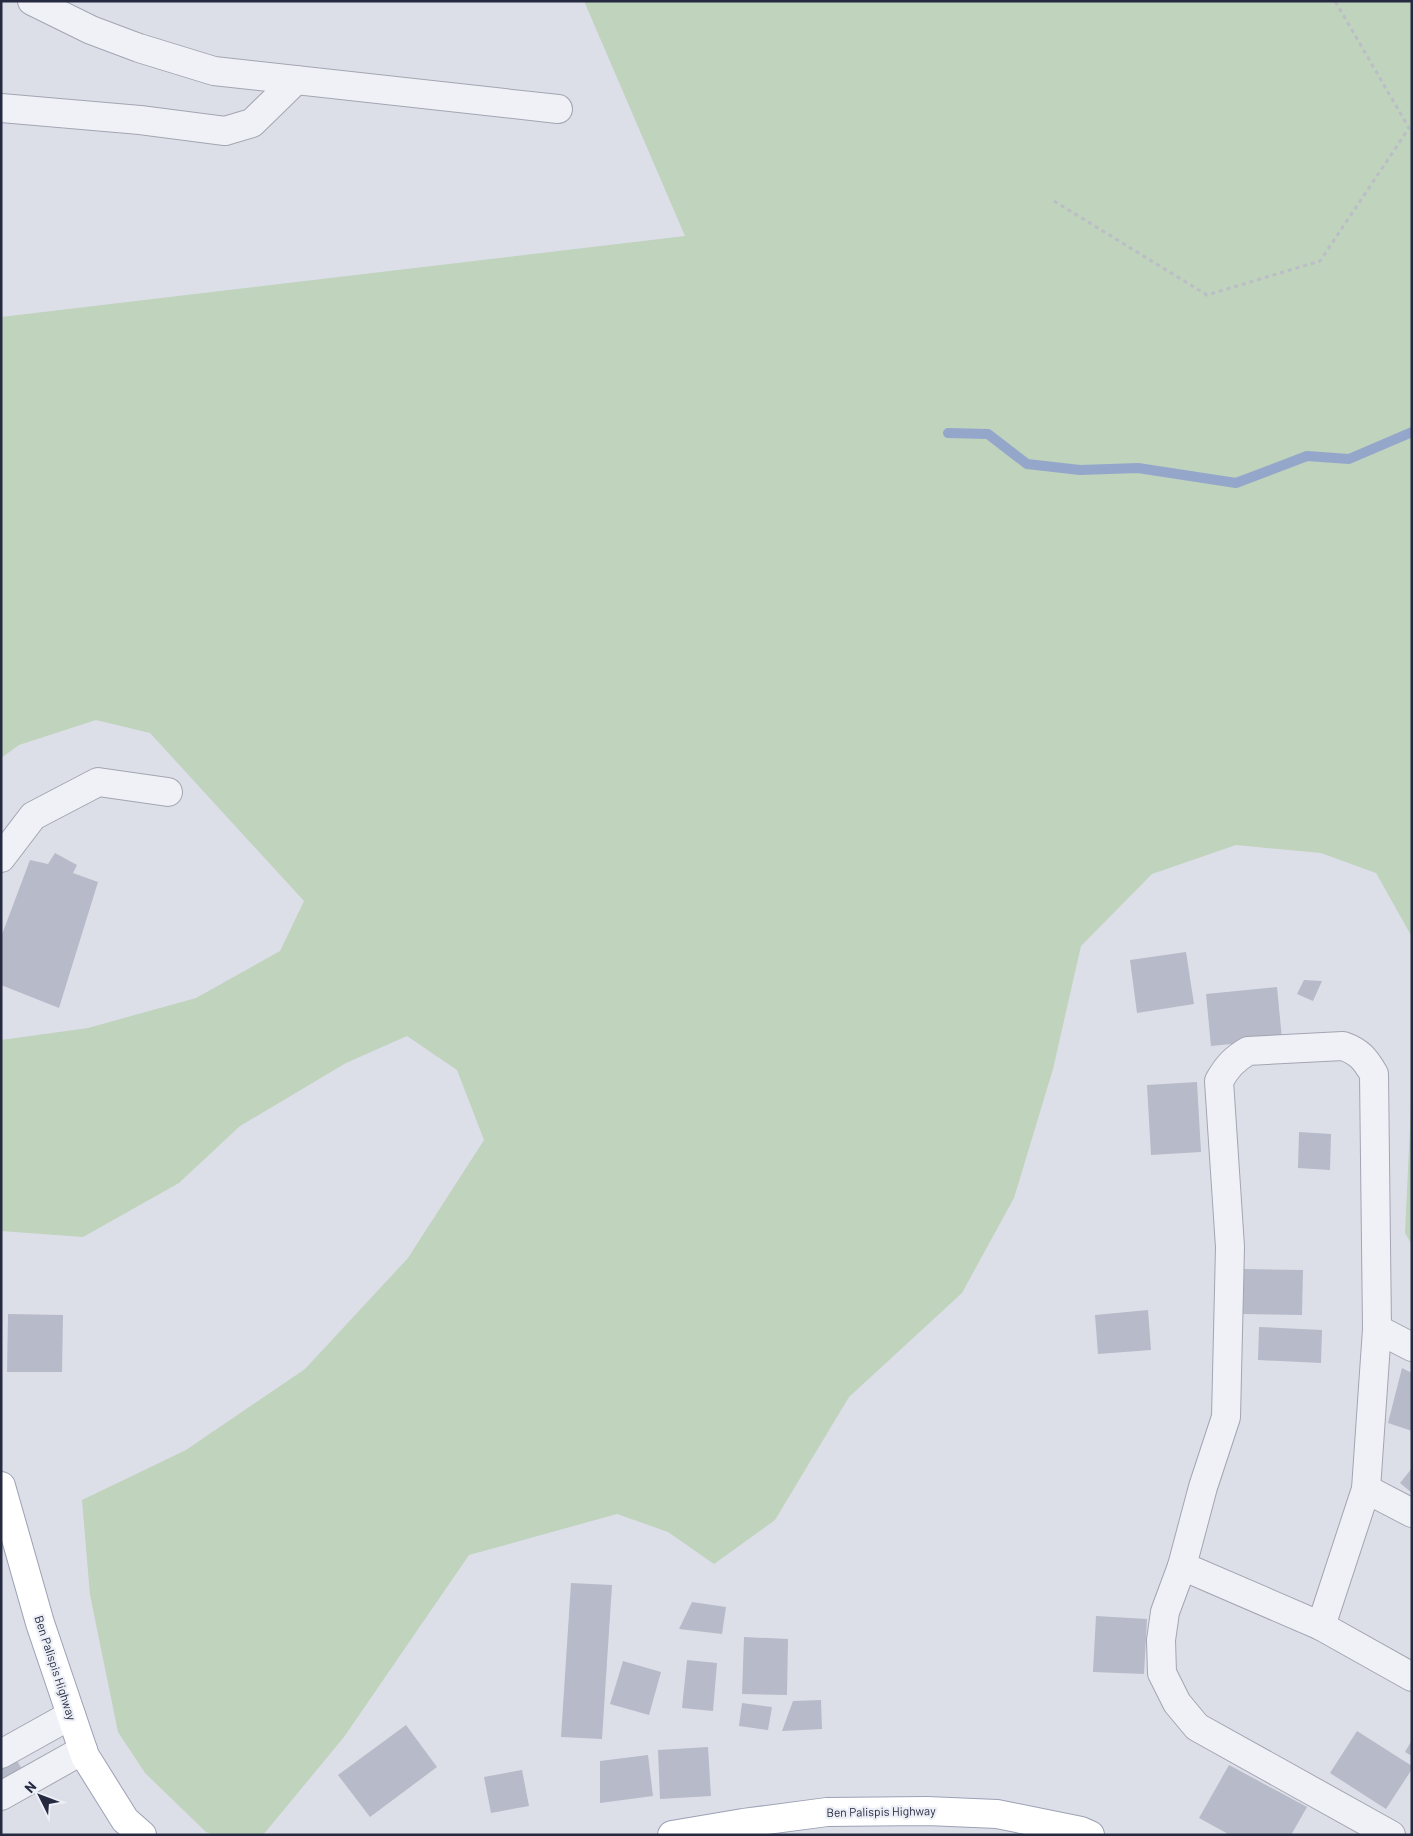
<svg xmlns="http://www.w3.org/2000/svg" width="1413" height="1836" font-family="Barlow,sans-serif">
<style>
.green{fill:#bfd3bd}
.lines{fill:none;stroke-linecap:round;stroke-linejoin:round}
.stream{stroke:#95a6cb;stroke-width:10}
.building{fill:#b7bac8}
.minor-casing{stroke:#a2a5b2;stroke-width:30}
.major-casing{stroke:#9ba1b5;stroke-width:30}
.path{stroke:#bbbdc7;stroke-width:3;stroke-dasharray:4 4;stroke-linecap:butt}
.minor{stroke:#f0f1f6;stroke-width:28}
.major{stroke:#fff;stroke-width:28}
.labels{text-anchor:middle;stroke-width:4.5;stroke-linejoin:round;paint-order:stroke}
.street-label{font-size:12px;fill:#252a40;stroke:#eceff6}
</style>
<rect width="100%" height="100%" fill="#dddfe8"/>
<g class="green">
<polygon points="584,1 1412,1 1412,937 1376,873 1321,853 1236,845 1152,874 1081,946 1053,1069 1014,1198 962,1293 849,1397 775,1520 714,1564 668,1532 617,1514 469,1555 344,1737 263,1835 214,1835 206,1832 145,1773 118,1732 90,1595 82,1500 186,1450 305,1369 408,1258 484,1140 457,1070 407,1036 346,1063 240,1126 179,1183 83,1237 1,1231 1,1040 88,1028 196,998 280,951 304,901 150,733 96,720 19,745 1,758 1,317 685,236"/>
<polygon points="1412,1085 1412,1245 1405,1233"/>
</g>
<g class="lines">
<polyline class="stream" points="948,433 988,434 1027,464 1080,470 1138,468 1236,483 1307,456 1349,459 1412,432"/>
</g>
<g class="building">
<polygon points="55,853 77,865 73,873 98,882 59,1008 1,985 1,937 30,860 48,864"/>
<polygon points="1186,952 1194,1004 1137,1013 1130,960"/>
<polygon points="1304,980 1322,981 1313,1001 1297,994"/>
<polygon points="1277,987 1282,1039 1211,1046 1206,994"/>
<polygon points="1197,1082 1201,1152 1151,1155 1147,1085"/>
<polygon points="1299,1132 1331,1134 1330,1170 1298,1168"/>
<polygon points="1244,1269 1303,1270 1302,1315 1243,1314"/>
<polygon points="1148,1310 1151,1350 1098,1354 1095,1315"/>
<polygon points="8,1314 63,1315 62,1372 7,1372"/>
<polygon points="1259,1327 1322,1330 1321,1363 1258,1360"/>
<polygon points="1402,1368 1412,1373 1412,1431 1388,1423"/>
<polygon points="1412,1468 1412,1493 1400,1483"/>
<polygon points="571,1583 612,1585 602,1739 561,1737"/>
<polygon points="692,1602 726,1607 722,1634 679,1629"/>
<polygon points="1096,1616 1147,1619 1144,1674 1093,1672"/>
<polygon points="744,1637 788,1639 787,1695 742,1694"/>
<polygon points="687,1660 717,1663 713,1711 682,1708"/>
<polygon points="623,1661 661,1672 649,1715 610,1704"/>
<polygon points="821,1700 822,1729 782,1731 793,1701"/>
<polygon points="742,1703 772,1707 768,1730 739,1726"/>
<polygon points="406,1725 437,1767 370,1817 338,1775"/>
<polygon points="1357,1731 1412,1766 1412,1769 1386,1809 1330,1773"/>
<polygon points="1412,1740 1412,1756 1405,1752"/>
<polygon points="708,1747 711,1796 660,1799 658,1750"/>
<polygon points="648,1755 653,1796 600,1803 600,1761"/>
<polygon points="15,1757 23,1771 1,1782 1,1764"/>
<polygon points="1229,1765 1307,1807 1291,1835 1230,1835 1199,1818"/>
<polygon points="522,1770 529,1806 491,1813 484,1777"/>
</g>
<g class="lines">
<g class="minor-casing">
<g id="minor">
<polyline points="32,1 91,30 139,48 214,71 558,109"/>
<polyline points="1,108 140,120 225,131 252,123 296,80"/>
<polyline points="1,858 33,816 98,782 168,792"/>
<polyline points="1377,1329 1412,1347"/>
<polyline points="1366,1489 1412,1513"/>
<polyline points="1182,1566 1321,1626"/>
<polyline points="1,1754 71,1715"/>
<polyline points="1,1796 83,1750"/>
<path d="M1391 1835 1197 1727 1177 1703 1162 1673 1161 1640 1165 1612 1182 1566 1203 1487 1226 1417 1230 1247 1219 1081C1227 1067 1234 1059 1248 1051L1343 1046C1360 1052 1365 1059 1374 1074L1377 1329 1366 1489 1321 1626 1412 1677"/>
</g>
</g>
<g class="major-casing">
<g id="major">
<polyline points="1,1486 40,1623 85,1756 125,1820 142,1835"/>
<polyline points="672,1835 743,1823 827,1812 927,1811 997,1814 1081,1831 1090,1835"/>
</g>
</g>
<polyline class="path" points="1054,201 1207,295 1320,261 1409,128 1335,1"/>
<use href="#minor" class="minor"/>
<use href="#major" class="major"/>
</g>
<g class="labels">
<g class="street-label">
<text transform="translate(55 1668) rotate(72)" y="4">Ben Palispis Highway</text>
<text transform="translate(881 1812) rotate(-1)" y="4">Ben Palispis Highway</text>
</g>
</g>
<rect width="1413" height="1836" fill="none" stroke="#252a40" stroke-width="5"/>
<g transform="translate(40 1796) rotate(312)" stroke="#eceff6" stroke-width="4" paint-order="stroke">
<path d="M0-4L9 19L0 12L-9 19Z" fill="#252a40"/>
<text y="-8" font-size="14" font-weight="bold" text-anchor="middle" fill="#252a40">N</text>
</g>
</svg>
